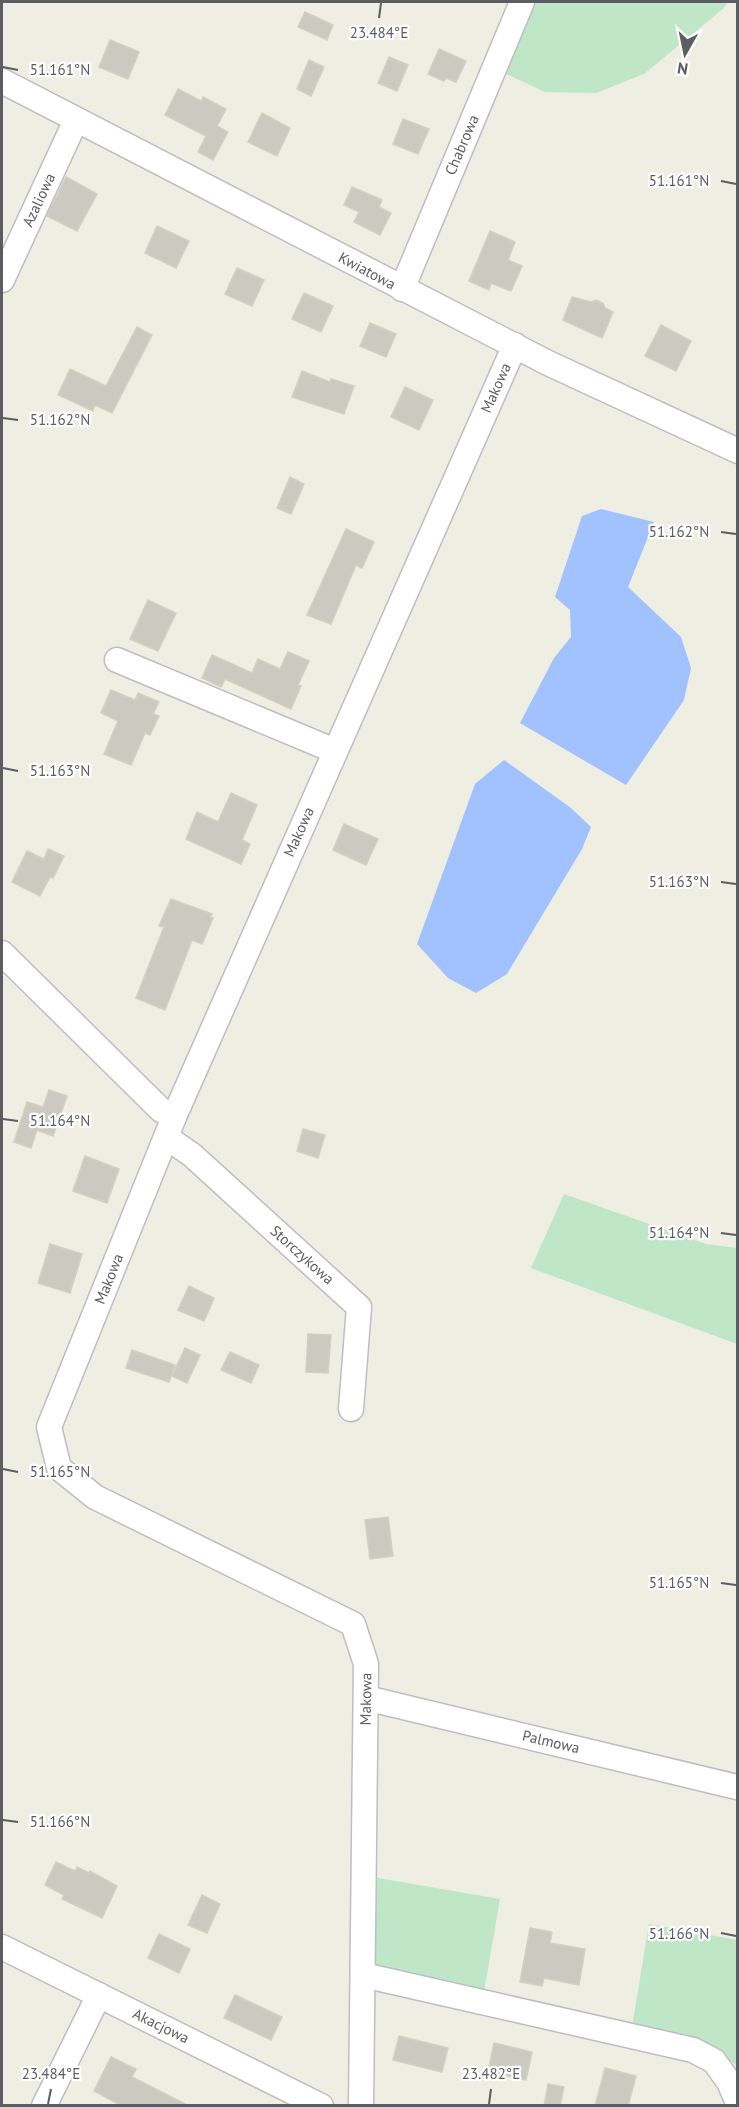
<svg xmlns="http://www.w3.org/2000/svg" width="739" height="2107" font-family="'PT Sans',sans-serif">
<style>
.green{fill:#bee6c7}
.water{fill:#a1c1ff}
.building{fill:#cacac1;stroke:#d2d1c1;stroke-width:1.5}
.lines{fill:none;stroke-linecap:round;stroke-linejoin:round}
.minor-casing{stroke:#bdbec4;stroke-width:27}
.minor{stroke:#fff;stroke-width:24}
.ticks{fill:none;stroke:#5b5d63;stroke-width:2}
.labels{text-anchor:middle;stroke-width:4.5;stroke-linejoin:round;paint-order:stroke}
.street-label{font-size:15px;fill:#5b5d63;stroke:#fff}
.ticks-label{font-size:15px;text-anchor:middle;fill:#5b5d63;stroke:#fff;stroke-width:4.5;stroke-linejoin:round;paint-order:stroke}
</style>
<rect width="100%" height="100%" fill="#eeeee2"/>
<g class="green">
<polygon points="534,2 728,2 724,8 644,74 596,93 545,92 504,73"/>
<polygon points="564,1194 706,1244 737,1248 737,1344 531,1268"/>
<polygon points="372,1877 500,1899 484,1992 373,1967"/>
<polygon points="649,1924 737,1940 737,2066 710,2045 632,2027"/>
</g>
<g class="water">
<polygon points="601,509 654,522 628,587 681,637 691,668 684,700 626,785 520,723 554,658 571,637 570,610 555,597 582,516"/>
<polygon points="504,760 571,808 591,827 582,849 507,974 476,993 448,978 417,944 475,784"/>
</g>
<g class="building">
<polygon points="305,12 333,25 327,40 298,27"/>
<polygon points="110,40 139,52 128,79 99,67"/>
<polygon points="439,49 466,61 456,82 446,78 444,81 428,74"/>
<polygon points="389,57 408,65 397,91 378,83"/>
<polygon points="309,60 324,67 311,96 297,89"/>
<polygon points="178,89 201,101 203,97 226,109 217,126 228,132 213,160 198,152 206,136 165,115"/>
<polygon points="262,113 290,128 277,156 248,142"/>
<polygon points="403,119 429,129 418,154 393,144"/>
<polygon points="66,177 97,194 77,231 47,216"/>
<polygon points="352,187 382,200 379,207 391,213 380,235 354,222 359,212 344,205"/>
<polygon points="157,226 189,241 176,268 145,253"/>
<polygon points="490,231 515,242 508,260 522,266 511,291 491,283 489,290 469,281"/>
<polygon points="237,268 264,280 252,306 225,294"/>
<polygon points="304,293 333,306 321,332 292,319"/>
<polygon points="572,297 591,302 596,300 603,303 605,308 613,312 602,338 563,320"/>
<polygon points="370,323 396,334 386,357 360,346"/>
<polygon points="661,325 691,341 676,371 645,356"/>
<polygon points="137,327 152,335 112,413 95,405 93,411 58,395 70,369 106,386"/>
<polygon points="302,371 330,382 331,379 354,386 344,414 292,397"/>
<polygon points="405,387 433,400 419,430 391,417"/>
<polygon points="290,477 304,484 291,514 277,508"/>
<polygon points="346,529 374,542 362,568 356,565 331,624 307,615"/>
<polygon points="148,600 176,613 158,651 130,639"/>
<polygon points="288,652 309,661 298,685 301,686 291,709 225,679 221,687 202,678 212,655 252,673 258,659 280,669"/>
<polygon points="111,690 135,700 138,693 159,702 153,714 159,716 150,735 145,733 131,765 104,754 118,721 101,713"/>
<polygon points="231,793 257,805 242,840 250,844 241,864 186,839 197,812 218,822"/>
<polygon points="344,824 378,839 366,865 333,850"/>
<polygon points="48,849 64,856 53,878 50,877 40,896 12,882 27,851 44,859"/>
<polygon points="171,899 212,914 210,917 213,918 202,944 192,940 165,1010 136,998 164,927 159,926"/>
<polygon points="49,1090 67,1096 53,1136 37,1130 31,1148 14,1142 27,1102 43,1107"/>
<polygon points="303,1129 325,1135 318,1158 297,1151"/>
<polygon points="85,1156 119,1169 107,1203 73,1191"/>
<polygon points="50,1244 82,1254 70,1293 38,1283"/>
<polygon points="189,1286 214,1298 204,1321 178,1310"/>
<polygon points="308,1334 331,1335 328,1373 306,1372"/>
<polygon points="185,1348 200,1355 187,1383 172,1376"/>
<polygon points="132,1350 175,1365 169,1382 126,1368"/>
<polygon points="230,1352 259,1365 251,1383 221,1370"/>
<polygon points="388,1517 393,1556 370,1559 365,1520"/>
<polygon points="56,1862 75,1871 77,1867 89,1873 90,1871 117,1886 102,1918 62,1899 64,1895 45,1885"/>
<polygon points="202,1895 220,1904 207,1933 188,1925"/>
<polygon points="530,1928 552,1932 550,1943 585,1949 579,1985 544,1978 542,1986 520,1982"/>
<polygon points="159,1934 190,1949 179,1973 148,1958"/>
<polygon points="235,1995 282,2017 271,2040 224,2018"/>
<polygon points="399,2036 448,2048 442,2072 393,2060"/>
<polygon points="494,2043 532,2052 526,2080 488,2072"/>
<polygon points="111,2057 136,2069 132,2077 189,2106 122,2106 94,2091"/>
<polygon points="605,2068 636,2076 628,2106 595,2106"/>
<polygon points="548,2084 564,2087 560,2106 544,2106"/>
</g>
<g class="lines">
<g class="minor-casing">
<g id="minor">
<polyline points="2,81 548,363 738,451"/>
<polyline points="2,280 76,120"/>
<polyline points="402,289 522,2"/>
<polyline points="117,660 335,751"/>
<polyline points="2,953 161,1110 174,1117"/>
<polyline points="166,1137 192,1155 359,1307 351,1409"/>
<polyline points="366,1698 737,1787"/>
<polyline points="2,1947 321,2106"/>
<polyline points="363,1975 693,2050 714,2061 729,2082 738,2103"/>
<polyline points="44,2106 99,1995"/>
<polyline points="361,2106 366,1664 353,1624 95,1497 59,1468 49,1427 174,1117 515,345"/>
</g>
</g>
<use href="#minor" class="minor"/>
</g>
<path class="ticks" d="M379 18 381 3M3 67 18 70M721 181 736 184M3 418 18 420M721 532 736 534M3 768 18 771M721 882 736 884M3 1119 18 1121M721 1233 736 1235M3 1469 18 1472M721 1583 736 1585M3 1820 18 1822M721 1933 736 1936M48 2104 51 2089M489 2104 491 2089"/>
<g class="labels">
<g class="street-label">
<text transform="translate(462 145) rotate(-67)" y="5">Chabrowa</text>
<text transform="translate(39 200) rotate(-65)" y="5">Azaliowa</text>
<text transform="translate(367 271) rotate(28)" y="5">Kwiatowa</text>
<text transform="translate(496 388) rotate(-66)" y="5">Makowa</text>
<text transform="translate(299 832) rotate(-66)" y="5">Makowa</text>
<text transform="translate(302 1255) rotate(42)" y="5">Storczykowa</text>
<text transform="translate(109 1279) rotate(-68)" y="5">Makowa</text>
<text transform="translate(366 1699) rotate(-89)" y="5">Makowa</text>
<text transform="translate(551 1742) rotate(13)" y="5">Palmowa</text>
<text transform="translate(161 2026) rotate(26)" y="5">Akacjowa</text>
</g>
</g>
<g class="ticks-label">
<text x="379" y="38">23.484°E</text>
<text x="60" y="75">51.161°N</text>
<text x="679" y="186">51.161°N</text>
<text x="60" y="425">51.162°N</text>
<text x="679" y="537">51.162°N</text>
<text x="60" y="776">51.163°N</text>
<text x="679" y="887">51.163°N</text>
<text x="60" y="1126">51.164°N</text>
<text x="679" y="1238">51.164°N</text>
<text x="60" y="1477">51.165°N</text>
<text x="679" y="1588">51.165°N</text>
<text x="60" y="1827">51.166°N</text>
<text x="679" y="1939">51.166°N</text>
<text x="51" y="2079">23.484°E</text>
<text x="491" y="2079">23.482°E</text>
</g>
<rect width="739" height="2107" fill="none" stroke="#5b5d63" stroke-width="6"/>
<g transform="translate(685 54) rotate(189)" stroke="#ffffff" stroke-width="4.5" paint-order="stroke">
<path d="M0-4.5L10 22L0 15L-10 22Z" fill="#5b5d63"/>
<text y="-9" font-size="16" font-weight="bold" text-anchor="middle" fill="#5b5d63">N</text>
</g>
</svg>
